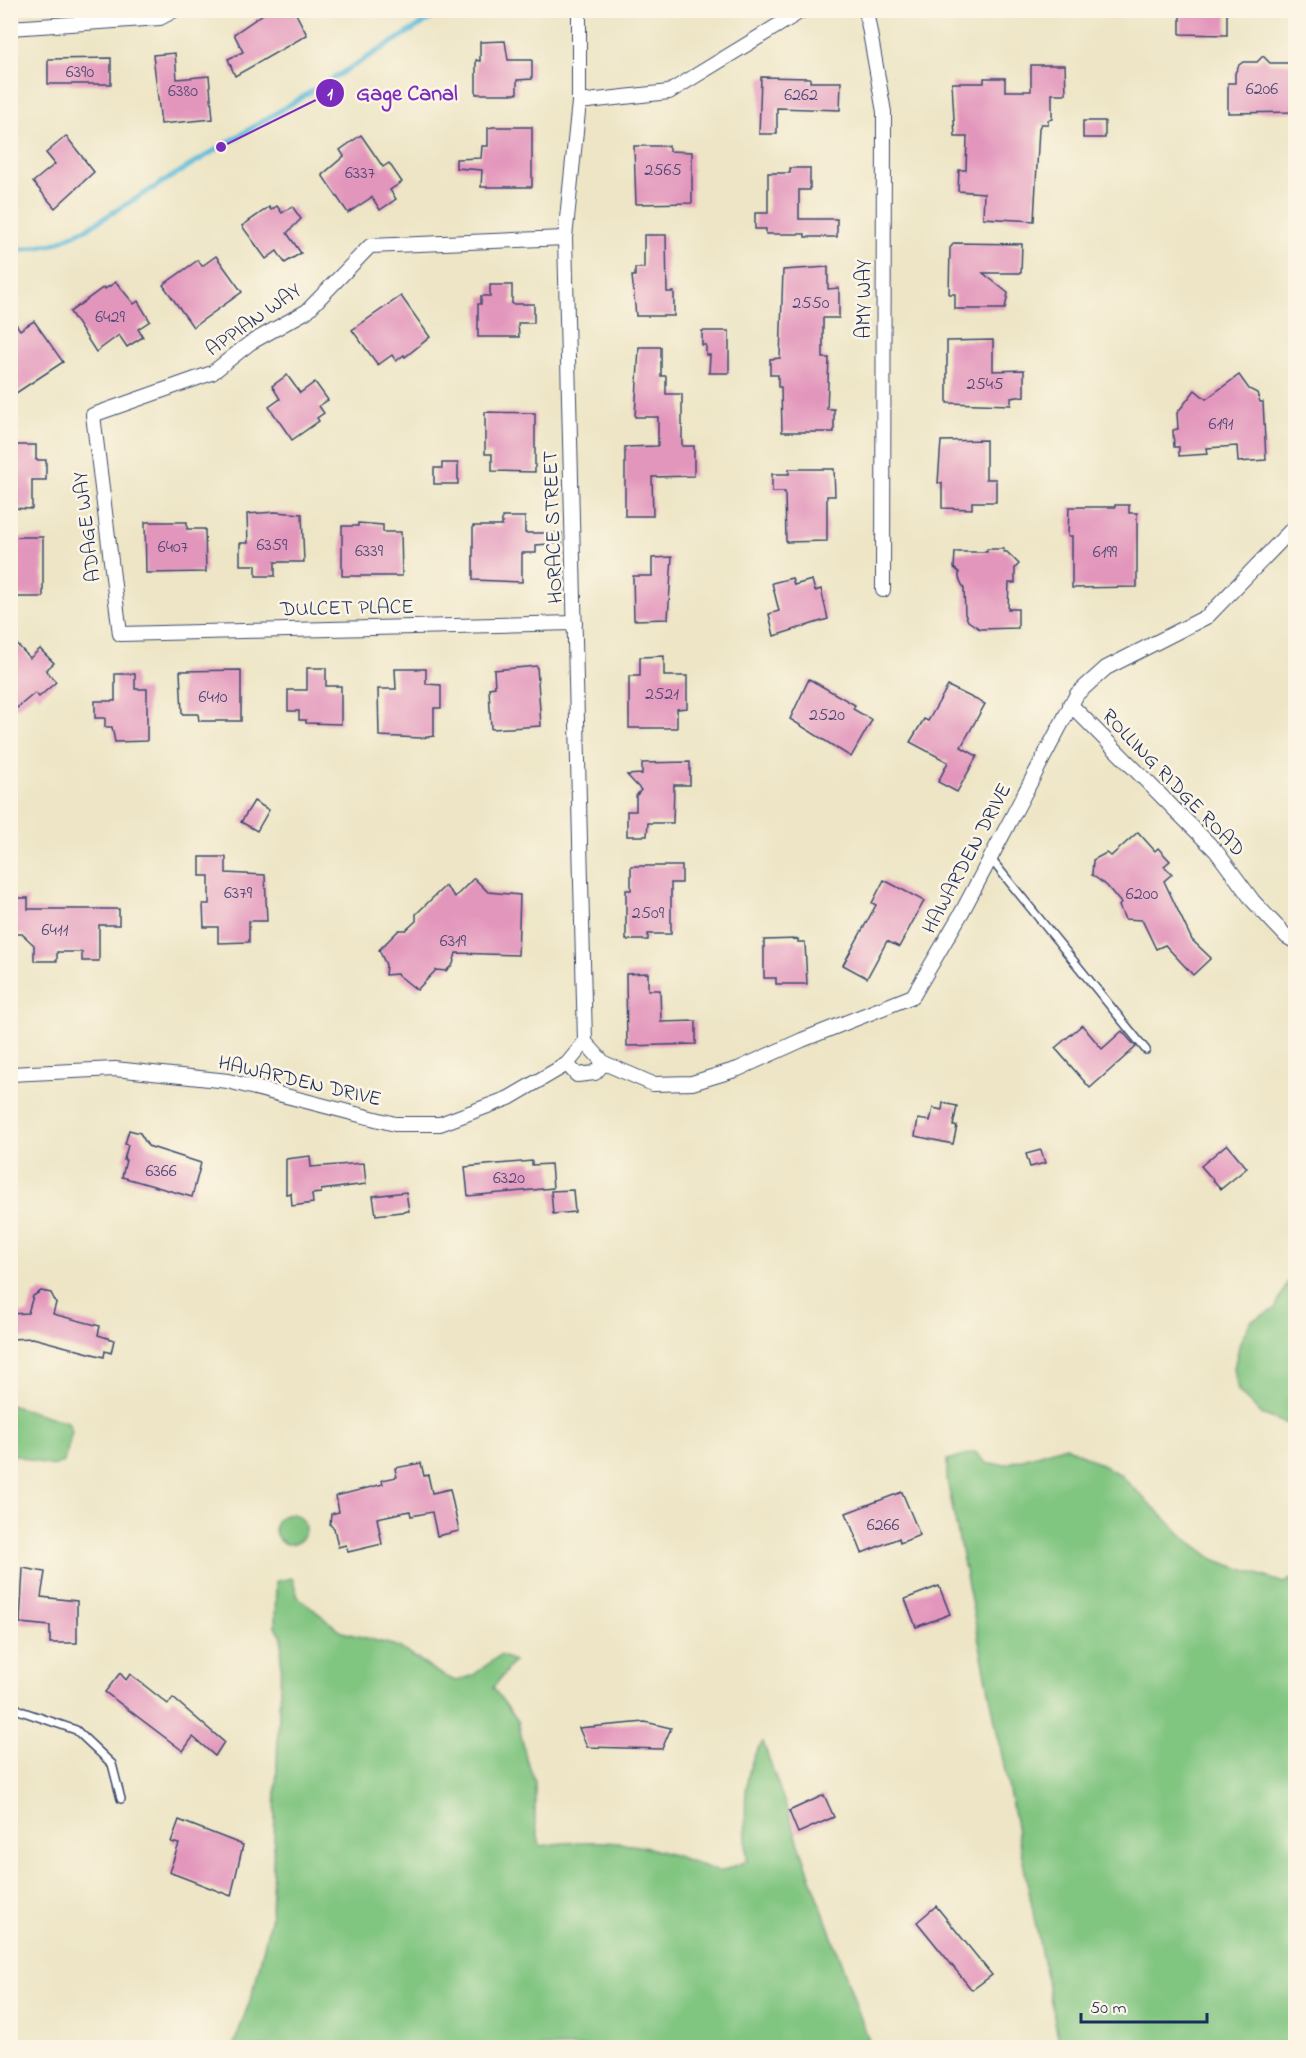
<svg xmlns="http://www.w3.org/2000/svg" width="1306" height="2058" font-family="'Indie Flower',sans-serif">
<style>
.green{fill:#80c580;stroke:#4e7a6f;stroke-width:1.5}
.lines{fill:none;stroke-linecap:round;stroke-linejoin:round}
.stream{stroke:#5bbada;stroke-width:5}
.building{fill:#e396bc}
.service-casing{stroke:#3a4a6d;stroke-width:10}
.minor-casing{stroke:#3a4a6d;stroke-width:16}
.service{stroke:#fff;stroke-width:7}
.minor{stroke:#fff;stroke-width:14}
.labels{text-anchor:middle;stroke-width:5;stroke-linejoin:round;paint-order:stroke}
.number-label{font-size:18px;fill:#4d4976}
.street-label{font-size:21px;fill:#1b2f5e;stroke:#fcf5e5}
.leader{fill:none;stroke:#7b2cbf;stroke-width:2}
.callout-dot{fill:#7b2cbf;stroke:#fcf5e5;stroke-width:2}
.mark-label{font-size:18px;text-anchor:middle;font-weight:bold;fill:#fff}
.callout-label{font-size:22px;text-anchor:middle;font-weight:bold;fill:#7b2cbf;stroke:#fcf5e5;stroke-width:5;stroke-linejoin:round;paint-order:stroke}
</style>
<rect width="100%" height="100%" fill="#fcf5e5"/>
<filter id="ink" filterUnits="userSpaceOnUse"><feTurbulence type="fractalNoise" baseFrequency=".0167" numOctaves="2"/><feDisplacementMap in="SourceGraphic" scale="12" xChannelSelector="R" yChannelSelector="G"/><feConvolveMatrix kernelMatrix="1 2 1 2 8 2 1 2 1" color-interpolation-filters="sRGB"/></filter>
<filter id="wash" filterUnits="userSpaceOnUse"><feTurbulence type="fractalNoise" baseFrequency=".008" numOctaves="4" result="noise"/><feDisplacementMap in="SourceGraphic" scale="24" xChannelSelector="R" yChannelSelector="G"/><feGaussianBlur stdDeviation="1.35" result="paint"/><feColorMatrix in="noise" values="0 0 0 0 0 0 0 0 0 0 0 0 0 0 0 0 0 1.4 0 .05"/><feComposite in="paint" operator="in"/></filter>
<g filter="url(#wash)">
<rect width="100%" height="100%" fill="#ede5c5"/>
<g class="green">
<polygon points="1295,1267 1295,1427 1261,1414 1238,1391 1234,1368 1240,1342 1251,1321 1275,1309"/>
<polygon points="10,1405 68,1422 72,1431 64,1462 52,1466 11,1454"/>
<polygon points="1066,1446 1119,1474 1183,1536 1215,1560 1284,1583 1295,1577 1295,2047 1060,2047 947,1480 947,1460 975,1452 988,1464 1006,1464"/>
<circle cx="290" cy="1529" r="15"/>
<path d="M292 1578 298 1597 342 1632 397 1646 435 1671 455 1681 472 1676 500 1655 514 1661 493 1688 518 1721 526 1758 535 1782V1821L540 1846C611 1835 653 1845 719 1872L747 1861C746 1827 739 1768 763 1742L871 2047H233L254 1989 271 1916 282 1637 275 1626 276 1581Z"/>
</g>
<g class="lines">
<polyline class="stream" points="10,252 54,244 86,229 445,10"/>
</g>
<g id="blocks">
<g class="building">
<polygon points="269,10 294,10 307,35 235,76 228,59 243,52 234,34"/>
<polygon points="1180,10 1227,10 1227,35 1180,34"/>
<polygon points="505,41 508,60 532,60 532,79 517,80 517,94 476,94 476,60 480,61 480,42"/>
<polygon points="175,53 177,79 209,76 213,119 161,124 153,55"/>
<polygon points="1263,56 1270,63 1296,63 1296,112 1228,113 1228,83 1235,83 1235,73 1239,65 1243,62 1257,62"/>
<polygon points="111,58 111,84 48,84 48,59"/>
<polygon points="1031,65 1065,65 1066,94 1052,94 1052,119 1048,120 1048,124 1041,124 1039,128 1034,221 983,218 984,193 958,191 959,170 966,170 967,137 955,137 952,83 984,83 984,78 1005,78 1005,91 1031,91"/>
<polygon points="761,77 810,78 810,82 841,82 840,110 777,108 777,134 759,134"/>
<rect x="1083" y="121" width="22" height="17"/>
<polygon points="493,127 532,127 532,187 481,187 482,170 456,168 456,159 481,158 482,146 488,146 488,128"/>
<polygon points="361,135 383,167 389,163 402,182 390,190 396,199 380,210 372,197 348,213 322,175 344,156 340,150"/>
<polygon points="66,136 94,172 55,208 33,182 55,164 46,153"/>
<polygon points="634,146 669,146 669,151 692,152 692,203 636,204"/>
<polygon points="790,168 810,168 810,190 799,190 799,219 837,219 837,237 805,237 805,234 766,234 766,229 755,229 755,213 768,213 768,173 790,173"/>
<polygon points="277,206 282,213 292,206 301,219 287,233 301,253 285,263 277,251 266,259 242,226 269,207 271,210"/>
<polygon points="644,235 666,235 667,292 674,292 674,316 636,316 632,276 635,276 635,268 644,268"/>
<polygon points="954,243 1022,244 1021,273 983,273 1008,293 1005,309 955,309 955,294 949,294 950,248"/>
<polygon points="216,256 242,292 193,327 163,285 198,260 202,266"/>
<polygon points="828,267 828,289 839,288 839,318 823,318 823,358 829,358 827,409 834,409 834,432 782,432 781,387 778,387 778,375 770,375 770,359 780,358 783,270"/>
<polygon points="116,282 134,304 138,301 150,321 138,329 143,337 127,347 119,335 96,352 70,312 104,287 105,289"/>
<polygon points="490,285 512,285 512,304 534,304 534,323 518,323 519,337 478,337 478,304 481,304 481,296 490,296"/>
<polygon points="401,296 430,337 405,357 404,355 396,361 392,355 378,365 352,330"/>
<polygon points="10,316 20,330 34,321 63,362 10,397"/>
<polygon points="702,331 729,331 729,373 709,373 710,355 706,355 706,345 702,345"/>
<polygon points="993,340 993,371 1024,370 1024,396 1011,398 1011,405 947,403 947,341"/>
<polygon points="639,347 661,347 661,376 666,376 666,394 682,394 682,446 694,446 694,476 652,477 653,516 625,516 625,447 658,446 658,417 635,417"/>
<polygon points="287,375 300,393 315,382 328,400 319,406 324,413 317,418 319,421 292,440 269,407 280,399 272,386"/>
<polygon points="1239,375 1249,389 1257,393 1260,402 1263,402 1266,460 1238,462 1237,446 1207,448 1208,454 1179,456 1179,447 1174,447 1173,430 1178,429 1177,413 1195,390 1206,399"/>
<polygon points="485,412 535,413 535,472 492,471 492,454 485,454"/>
<polygon points="986,440 986,479 996,479 996,502 972,502 972,509 942,508 942,483 938,483 941,441"/>
<polygon points="12,445 36,445 36,460 46,460 46,480 32,480 32,509 10,508"/>
<polygon points="442,463 458,463 458,484 434,484 434,468 442,468"/>
<polygon points="789,469 834,469 835,496 827,496 827,541 786,542 785,492 772,492 772,474 789,474"/>
<polygon points="1115,505 1129,505 1129,513 1137,513 1137,587 1072,588 1072,536 1068,536 1069,507 1115,507"/>
<polygon points="275,512 302,514 304,562 275,562 275,576 256,576 256,565 240,565 240,543 248,543 247,514"/>
<polygon points="502,517 525,517 525,533 562,533 562,543 536,545 536,553 522,553 522,582 473,580 473,526 502,526"/>
<polygon points="145,522 187,522 187,529 205,529 206,572 146,573"/>
<polygon points="358,523 383,525 383,532 401,532 402,576 342,576 342,526 358,526"/>
<polygon points="23,537 43,537 43,597 10,597 10,538"/>
<polygon points="987,549 1004,549 1004,552 1007,552 1019,564 1015,568 1015,583 1009,583 1008,609 1018,609 1018,628 980,629 968,621 965,614 964,589 959,578 959,572 954,568 955,552 987,552"/>
<polygon points="672,557 668,619 634,620 633,576 652,576 652,558"/>
<polygon points="792,578 794,585 812,580 815,591 821,589 828,619 774,636 769,614 779,611 772,583"/>
<polygon points="10,637 30,658 40,649 54,663 46,670 56,682 39,697 35,693 17,708 10,700"/>
<polygon points="664,656 664,676 687,676 687,708 677,709 677,728 629,728 629,676 640,676 640,657"/>
<polygon points="537,666 541,726 491,729 489,688 495,687 494,670"/>
<polygon points="307,668 326,668 326,686 341,686 341,724 306,723 306,720 299,720 299,711 288,711 288,690 307,690"/>
<polygon points="395,669 426,669 426,684 441,685 441,708 434,708 434,736 421,738 379,736 378,689 396,689"/>
<polygon points="241,670 241,721 199,721 198,714 182,714 180,671"/>
<polygon points="115,674 135,674 135,689 147,689 147,741 115,742 112,727 105,727 105,718 95,718 95,701 115,701"/>
<polygon points="809,679 855,705 853,709 872,720 851,757 790,719"/>
<polygon points="948,686 985,704 961,747 977,756 957,792 938,782 948,762 910,742 924,719 928,721"/>
<polygon points="690,762 690,785 674,785 673,823 648,823 647,836 627,836 627,811 636,811 636,796 641,790 627,775 642,774 642,763"/>
<polygon points="254,801 269,810 257,831 241,822"/>
<polygon points="1138,832 1155,851 1158,848 1170,861 1164,866 1172,874 1164,881 1192,940 1211,958 1193,975 1165,945 1156,949 1142,920 1125,919 1119,906 1121,903 1107,886 1092,875 1093,860 1106,853 1111,856"/>
<polygon points="200,857 226,857 226,873 265,875 267,921 249,921 249,942 218,943 218,927 204,927 203,904 209,904 209,876 200,876"/>
<polygon points="631,866 682,866 682,883 671,883 671,934 648,934 648,940 626,940 626,890 631,890"/>
<polygon points="474,878 488,892 520,895 518,955 456,953 453,964 446,971 436,970 417,990 397,974 385,975 386,965 379,950 399,930 406,930 416,921 416,914 445,886 455,897"/>
<polygon points="884,880 924,901 899,947 887,941 867,978 843,965 876,905 872,903"/>
<polygon points="10,898 28,898 28,909 119,909 119,925 99,925 99,961 82,961 82,952 57,952 57,961 34,961 34,945 22,934 10,934"/>
<polygon points="798,939 798,942 805,942 807,984 776,984 776,978 764,978 764,940"/>
<polygon points="648,973 648,990 660,990 661,1022 696,1021 696,1044 627,1046 626,974"/>
<polygon points="1082,1025 1102,1049 1122,1031 1136,1047 1090,1088 1055,1048"/>
<polygon points="943,1103 957,1106 953,1126 957,1126 953,1144 915,1136 918,1119 930,1121 933,1108 942,1110"/>
<polygon points="129,1130 140,1133 148,1146 201,1163 192,1197 122,1177 126,1160 124,1160 128,1145 125,1144"/>
<polygon points="1227,1144 1247,1168 1221,1189 1201,1166"/>
<polygon points="1041,1150 1045,1163 1030,1167 1026,1154"/>
<polygon points="310,1156 311,1167 364,1163 366,1184 321,1190 321,1193 312,1194 313,1203 292,1206 291,1193 286,1194 286,1159"/>
<polygon points="532,1161 532,1165 551,1164 553,1188 468,1196 465,1167"/>
<polygon points="573,1190 575,1212 553,1214 551,1191"/>
<polygon points="406,1192 409,1211 376,1215 373,1196"/>
<polygon points="41,1291 51,1293 56,1303 53,1314 100,1326 98,1335 114,1340 111,1353 105,1351 104,1357 33,1338 10,1339 10,1314 28,1313 33,1296"/>
<polygon points="421,1463 424,1476 428,1475 432,1493 450,1489 459,1531 437,1536 432,1512 411,1516 410,1511 377,1518 382,1544 348,1552 346,1545 338,1547 334,1528 330,1525 331,1514 339,1512 336,1496 383,1484 382,1480 397,1477 395,1468"/>
<polygon points="902,1492 920,1535 900,1543 899,1538 862,1553 846,1513"/>
<polygon points="23,1568 45,1572 41,1597 77,1601 77,1643 50,1643 50,1626 20,1623"/>
<polygon points="939,1586 950,1614 916,1627 905,1599"/>
<polygon points="120,1673 126,1680 130,1674 168,1704 173,1698 224,1742 215,1756 193,1737 183,1751 105,1692"/>
<polygon points="645,1722 671,1728 662,1749 587,1747 579,1728"/>
<polygon points="824,1795 834,1817 798,1833 789,1811"/>
<polygon points="179,1820 243,1845 231,1896 169,1872 179,1844 171,1842"/>
<polygon points="936,1906 992,1975 972,1990 917,1922"/>
</g>
</g>
</g>
<g filter="url(#ink)">
<use href="#blocks" fill-opacity="0" stroke="#3a4a6d" stroke-width="1.5"/>
<g class="lines">
<g class="service-casing">
<g id="service">
<polyline points="990,858 1146,1050"/>
<polyline points="10,1703 21,1711 76,1730 112,1764 121,1799"/>
</g>
</g>
<g class="minor-casing">
<g id="minor">
<polyline points="579,10 579,102 565,238 585,1042"/>
<polyline points="866,10 884,112 883,590"/>
<polyline points="10,28 160,18 175,10"/>
<polyline points="579,102 669,92 803,10"/>
<polyline points="565,238 370,246 307,311 250,343 212,373 93,415 120,634 575,623"/>
<polyline points="1070,704 1216,851 1253,901 1287,937 1296,942"/>
<polyline points="585,1042 604,1063 653,1084 692,1083 738,1069 802,1040 913,996 962,912 1077,694 1106,668 1208,616 1296,525"/>
<polyline points="567,1064 577,1075 595,1073 604,1063"/>
<polyline points="10,1074 115,1069 228,1081 395,1124 440,1124 509,1098 567,1064 585,1042"/>
</g>
</g>
<use href="#service" class="service"/>
<use href="#minor" class="minor"/>
</g>
</g>
<g class="labels">
<g class="number-label">
<text x="80" y="77">6390</text>
<text x="1262" y="94">6206</text>
<text x="183" y="96">6380</text>
<text x="801" y="100">6262</text>
<text x="663" y="175">2565</text>
<text x="360" y="178">6337</text>
<text x="811" y="308">2550</text>
<text x="110" y="322">6429</text>
<text x="985" y="389">2545</text>
<text x="1221" y="429">6191</text>
<text x="272" y="550">6359</text>
<text x="173" y="552">6407</text>
<text x="369" y="556">6339</text>
<text x="1105" y="557">6199</text>
<text x="662" y="699">2521</text>
<text x="213" y="702">6410</text>
<text x="827" y="720">2520</text>
<text x="238" y="898">6379</text>
<text x="1142" y="899">6200</text>
<text x="648" y="918">2509</text>
<text x="55" y="935">6411</text>
<text x="453" y="946">6319</text>
<text x="161" y="1176">6366</text>
<text x="509" y="1183">6320</text>
<text x="883" y="1530">6266</text>
</g>
<g class="street-label">
<text transform="translate(863 299) rotate(-90)" y="7">AMY WAY</text>
<text transform="translate(253 319) rotate(-35)" y="7">APPIAN WAY</text>
<text transform="translate(86 527) rotate(-97)" y="7">ADAGE WAY</text>
<text transform="translate(552 527) rotate(-92)" y="7">HORACE STREET</text>
<text transform="translate(347 607) rotate(-1)" y="7">DULCET PLACE</text>
<text transform="translate(1174 782) rotate(46)" y="7">ROLLING RIDGE ROAD</text>
<text transform="translate(966 858) rotate(-62)" y="7">HAWARDEN DRIVE</text>
<text transform="translate(300 1080) rotate(13)" y="7">HAWARDEN DRIVE</text>
</g>
</g>
<path class="leader" d="M221 147L330 93"/>
<g class="callout-dot">
<circle cx="221" cy="147" r="6"/>
<circle cx="330" cy="93" r="15"/>
</g>
<g class="mark-label">
<text x="330" y="99">1</text>
</g>
<g class="callout-label">
<text x="407" y="100">Gage Canal</text>
</g>
<rect width="1306" height="2058" fill="none" stroke="#fcf5e5" stroke-width="36"/>
<path d="M1081 2013v9h126v-9" fill="none" stroke="#1b2f5e" stroke-width="3"/>
<text x="1090" y="2013" font-size="18" fill="#1b2f5e" stroke="#fcf5e5" stroke-width="4.5" paint-order="stroke">50 m</text>
</svg>
